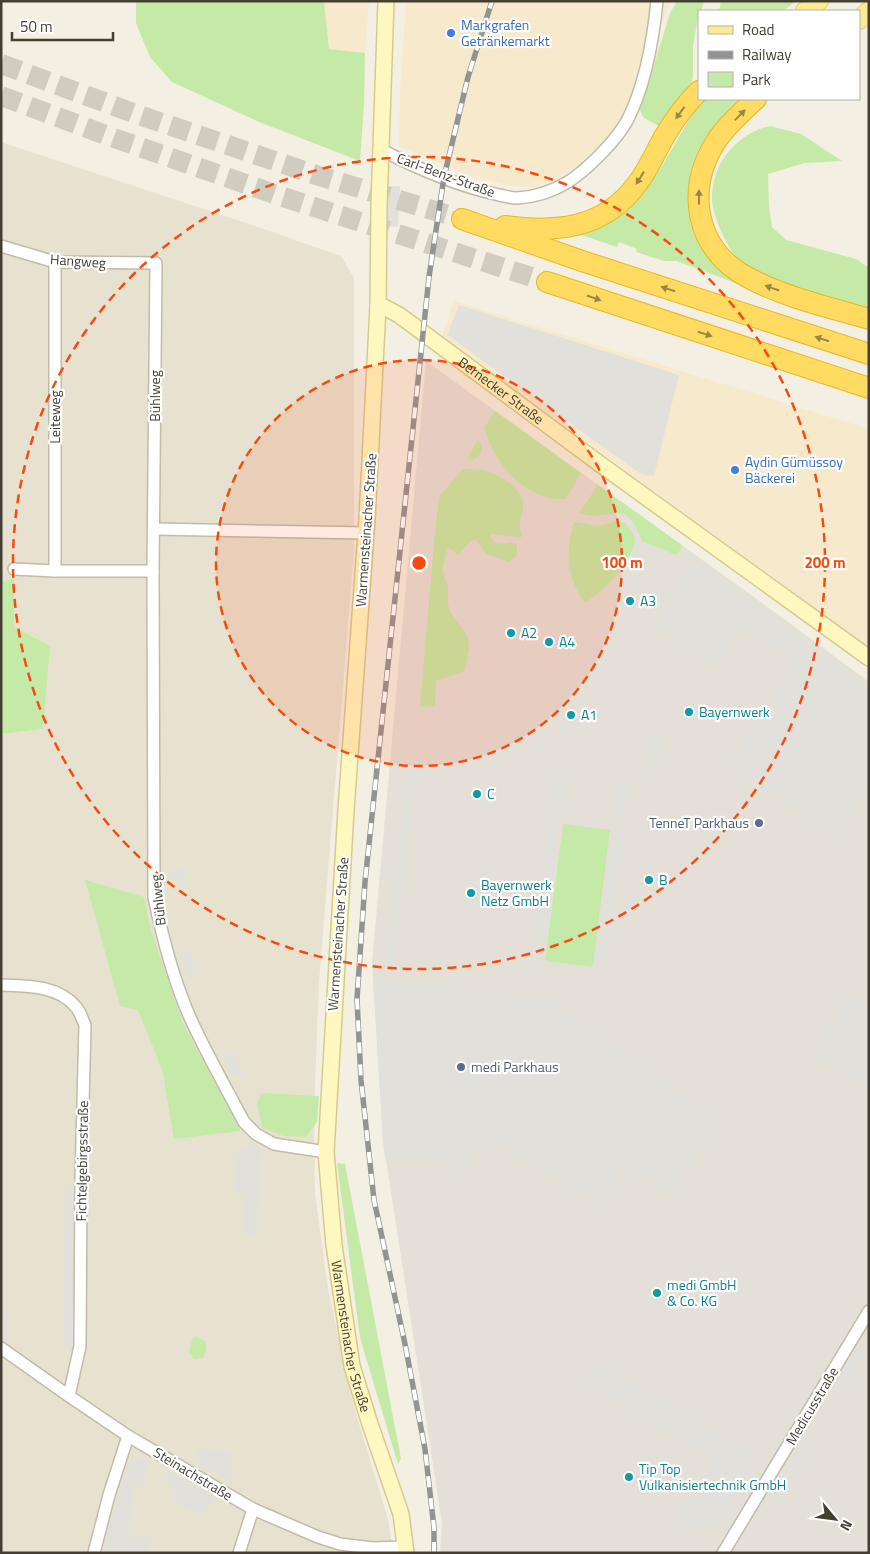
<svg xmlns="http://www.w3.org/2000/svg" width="870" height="1554" font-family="'Titillium Web',sans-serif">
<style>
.residential{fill:#e7e2d0}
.commercial{fill:#f7e9cb}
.industrial{fill:#e4e0d8}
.green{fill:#c5eaa7}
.parking{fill:#e2e0db}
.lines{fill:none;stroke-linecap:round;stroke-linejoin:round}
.highway-tunnel{stroke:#d0ccbf;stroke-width:20;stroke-dasharray:20 10;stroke-linecap:butt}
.street-casing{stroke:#c1bba7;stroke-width:14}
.secondary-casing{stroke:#d6cb8e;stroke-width:18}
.primary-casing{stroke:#eccf57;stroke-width:20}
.highway-casing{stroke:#e8b627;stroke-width:22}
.street{stroke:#fff;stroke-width:11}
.secondary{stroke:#fff7c0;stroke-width:15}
.primary{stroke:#ffeb8f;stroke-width:18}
.highway{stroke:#ffdc61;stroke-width:20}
.rail-casing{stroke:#939393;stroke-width:5.5}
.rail{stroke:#fff;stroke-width:4;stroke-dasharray:11;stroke-linecap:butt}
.oneway{fill:#988647}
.ring{fill:none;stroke:#f64b0f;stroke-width:2.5;stroke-dasharray:9 6}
.shop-dot{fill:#3f7fe0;stroke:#fff;stroke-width:2}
.culture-dot{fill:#0f9aa8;stroke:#fff;stroke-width:2}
.service-dot{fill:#5c6f8a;stroke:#fff;stroke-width:2}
.labels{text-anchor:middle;stroke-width:4.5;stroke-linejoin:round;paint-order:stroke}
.shop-label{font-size:14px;fill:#366cbe;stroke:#fff;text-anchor:start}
.street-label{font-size:14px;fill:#443f32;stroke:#fff}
.culture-label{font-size:14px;fill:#0d838f;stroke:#fff;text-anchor:start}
.service-label{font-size:14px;fill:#4e5e75;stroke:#fff;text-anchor:end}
.centre{fill:#f64b0f;stroke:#fff;stroke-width:2.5}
.ring-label{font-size:15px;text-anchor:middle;font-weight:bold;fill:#f64b0f;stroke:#fff;stroke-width:4.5;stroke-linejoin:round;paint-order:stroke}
</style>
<rect width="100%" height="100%" fill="#f3efe2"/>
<polygon class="residential" points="1,142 255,226 341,256 354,278 354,551 319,982 314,1115 315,1193 328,1289 354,1407 388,1519 393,1553 1,1553 1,734 43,729 14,627 14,578 1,582"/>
<g class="commercial">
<polygon points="324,1 369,1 365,53 329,49"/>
<polygon points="406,1 671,1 624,114 605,140 582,163 557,178 535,187 512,186 476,178 399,146 400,94"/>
<polygon points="454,301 869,429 869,648 442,336"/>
</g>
<polygon class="industrial" points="426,361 776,613 869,682 869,1553 440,1553 442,1523 383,1140 372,963"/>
<g class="green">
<polygon points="136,1 324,1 329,49 365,53 364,104 360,161 259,122 172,82 150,57 136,23"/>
<polygon points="677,1 704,1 701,11 699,11 693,46 693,77 690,87 660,127 643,117 640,110 670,13"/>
<polygon points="721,1 796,1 783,11 719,11"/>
<path d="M703 99H742C697 141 682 162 693 226L793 305 677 261H664L636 252 637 249 619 242 617 247 573 232 645 189 661 168 688 121Z"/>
<path d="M770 126 801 134 842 161 805 163 768 174 769 206 772 227 786 240 856 259 869 268V311C845 303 820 295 796 287 780 282 761 276 746 267 731 258 711 215 712 197 712 188 714 179 717 171 726 149 747 131 770 126Z"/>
<path d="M495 411 581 473 566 499C526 502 495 464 484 428Z"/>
<path d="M478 440C486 448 481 458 471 460L467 458Z"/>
<path d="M463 469C472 469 481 469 490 472 502 476 522 489 523 503 524 517 516 520 522 537L490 534C493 545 501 545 510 542L517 545V555L509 562 487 554 474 539 466 546 458 555 448 547 442 571 448 586V604L450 612 465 632 468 639 469 648 465 671 436 681 435 706 420 707 434 542 439 497Z"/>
<path d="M598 485 683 546 676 555 642 541C623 492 613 525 579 513Z"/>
<path d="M616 521 624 522C629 527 635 534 635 542 633 559 601 595 586 602 581 599 579 594 577 589 565 568 568 544 574 522L599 526Z"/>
<polygon points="14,578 14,627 50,646 43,729 1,734 1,582"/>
<polygon points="563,824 610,830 593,967 545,961"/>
<polygon points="85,880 144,897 150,927 183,1024 241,1131 174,1139 163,1072 138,1010 120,1006"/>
<polygon points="261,1093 319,1096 317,1122 306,1137 283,1136 262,1127 257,1105"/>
<polygon points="337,1163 345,1164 401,1459 398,1464 360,1338"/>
<polygon points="195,1336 206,1342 206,1349 203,1358 194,1359 189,1353 191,1342"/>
</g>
<g class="parking">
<polygon points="387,186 400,186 398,227 385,226"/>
<polygon points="459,305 679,375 654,476 641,474 447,335"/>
<polygon points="696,561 772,616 760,639 742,627 716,667 655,623"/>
<polygon points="777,620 849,672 834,692 762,641"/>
<polygon points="795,667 834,694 849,673 869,687 869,785 835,837 730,760"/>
<polygon points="651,733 661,735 656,772 646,770"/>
<polygon points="409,765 416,766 394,966 387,965"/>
<polygon points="555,774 569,776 565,807 551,806"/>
<polygon points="615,783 628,784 624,813 611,811"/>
<polygon points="549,819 559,820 542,970 532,969"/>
<polygon points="613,831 624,832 606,965 596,964"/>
<polygon points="171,867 187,868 186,881 170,880"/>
<polygon points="179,951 190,951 198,974 188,977"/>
<polygon points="373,979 549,1000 720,1123 671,1193 625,1165 601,1204 484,1135 462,1173 450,1164 436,1159 411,1157 385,1159 383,1140"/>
<polygon points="849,994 869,1006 869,1089 812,1055"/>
<polygon points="223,1054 234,1054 245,1077 231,1076"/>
<polygon points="251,1143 262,1149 260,1156 258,1236 243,1236 243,1194 236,1194 234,1149 245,1149"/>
<polygon points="77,1184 74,1329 72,1355 63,1340 65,1188"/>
<polygon points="1,1314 10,1314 7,1345 1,1341"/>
<polygon points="860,1346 867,1351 842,1394 834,1390"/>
<polygon points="601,1365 700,1423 755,1459 715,1525 679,1533 674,1528 714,1460 586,1384"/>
<polygon points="808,1436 814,1440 778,1502 772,1496"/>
<polygon points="196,1449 231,1452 229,1481 196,1461"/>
<polygon points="132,1457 149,1460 144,1486 134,1486 129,1536 150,1538 148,1553 102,1553 122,1480"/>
<polygon points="167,1470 194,1484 216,1498 201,1516 182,1506 174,1499 174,1484 165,1482"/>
</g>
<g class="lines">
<g class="highway-tunnel">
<polyline points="1,64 136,114 316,175 462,219"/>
<polyline points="1,96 114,138 283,197 547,282"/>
</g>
<g class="street-casing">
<g id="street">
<path d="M382 150C418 169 459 186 499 195 505 196 511 198 517 198 535 197 553 191 568 182 588 169 617 140 628 119 646 83 653 41 657 1"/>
<path d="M1 246 55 262 156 263 153 571 154 897C163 940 174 984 193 1024 209 1058 227 1090 244 1122L256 1134 274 1144 326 1152"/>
<polyline points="154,529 366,533"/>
<polyline points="14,569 55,571 153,571"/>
<polyline points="55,571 55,262"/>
<path d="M1 985C27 986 58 985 76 1007 80 1011 82 1019 85 1025L81 1180 80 1346 69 1396"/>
<polyline points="1,1348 69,1396 128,1436 253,1509 318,1537 340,1544 372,1548 406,1547"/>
<polyline points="94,1553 109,1495 128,1436"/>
<polyline points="239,1553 253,1509"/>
<polyline points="723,1553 869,1311"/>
</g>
</g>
<g class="secondary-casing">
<g id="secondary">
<path id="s1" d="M386 1 379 205 378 306 367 519 346 810 326 1152 334 1245 352 1366 370 1424 401 1514 406 1553"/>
<path id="s2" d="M378 306 384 307 399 315 600 464 869 658"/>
</g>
</g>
<g class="primary-casing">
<g id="primary">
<polyline points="805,11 819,1"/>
<polyline points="859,20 869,11"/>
</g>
</g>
<g class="highway-casing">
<g id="highway">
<path d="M756 99C742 112 725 127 715 143 685 190 696 250 747 277 783 297 829 307 869 319"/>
<polyline points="462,219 582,261 869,354"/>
<path d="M505 226C556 233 604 229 637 184 648 170 655 153 664 137 674 120 685 105 699 91"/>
<polyline points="547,282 869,388"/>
</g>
</g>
<use href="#street" class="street"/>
<use href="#secondary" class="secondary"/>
<use href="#primary" class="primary"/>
<use href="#highway" class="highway"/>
<g class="rail-casing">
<polyline id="rail" points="434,1553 434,1528 425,1449 405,1344 374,1200 361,1080 357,999 365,882 429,277 444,177 468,77 492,1"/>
</g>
<use href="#rail" class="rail"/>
</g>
<defs><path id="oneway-solid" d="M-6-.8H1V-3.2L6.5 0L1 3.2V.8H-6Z" transform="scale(1.25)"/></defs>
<g class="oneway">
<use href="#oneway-solid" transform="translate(680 113) rotate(126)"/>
<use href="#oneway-solid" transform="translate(740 115) rotate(-46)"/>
<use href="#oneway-solid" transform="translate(640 178) rotate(122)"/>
<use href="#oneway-solid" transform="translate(699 197) rotate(-90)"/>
<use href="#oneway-solid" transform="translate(772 288) rotate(-161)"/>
<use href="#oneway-solid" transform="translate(668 289) rotate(-162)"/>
<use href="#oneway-solid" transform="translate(594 298) rotate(19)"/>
<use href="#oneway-solid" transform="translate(705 334) rotate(18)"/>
<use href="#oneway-solid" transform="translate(822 339) rotate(-162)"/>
</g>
<circle cx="419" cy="563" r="203" fill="#f64b0f" fill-opacity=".12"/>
<g class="ring">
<circle cx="419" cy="563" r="203"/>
<circle cx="419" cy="563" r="406"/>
</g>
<g class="shop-dot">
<circle cx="451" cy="33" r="5"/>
<circle cx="735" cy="470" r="5"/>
</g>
<g class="culture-dot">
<circle cx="630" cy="601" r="5"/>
<circle cx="511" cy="633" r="5"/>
<circle cx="549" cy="642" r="5"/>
<circle cx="689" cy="712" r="5"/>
<circle cx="571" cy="715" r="5"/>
<circle cx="477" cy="794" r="5"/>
<circle cx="649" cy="880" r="5"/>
<circle cx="471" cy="893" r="5"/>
<circle cx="657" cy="1293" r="5"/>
<circle cx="629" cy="1477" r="5"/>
</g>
<g class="service-dot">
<circle cx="759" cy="823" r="5"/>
<circle cx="461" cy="1067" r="5"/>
</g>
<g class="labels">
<g class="shop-label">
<text x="461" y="30">Markgrafen<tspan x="461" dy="16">Getränkemarkt</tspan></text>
<text x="745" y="467">Aydin Gümüssoy<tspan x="745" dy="16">Bäckerei</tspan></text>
</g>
<g class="street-label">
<text transform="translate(446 175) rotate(20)" y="5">Carl-Benz-Straße</text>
<text transform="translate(78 261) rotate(4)" y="5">Hangweg</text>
<text dy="5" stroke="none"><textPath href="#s2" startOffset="150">Bernecker Straße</textPath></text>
<text transform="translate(155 396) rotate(-90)" y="5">Bühlweg</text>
<text transform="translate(55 417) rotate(-90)" y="5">Leiteweg</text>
<text transform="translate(366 530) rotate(-86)" y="5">Warmensteinacher Straße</text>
<text transform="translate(158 900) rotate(-96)" y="5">Bühlweg</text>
<text transform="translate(338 934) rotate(-86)" y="5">Warmensteinacher Straße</text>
<text transform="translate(82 1161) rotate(-89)" y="5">Fichtelgebirgsstraße</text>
<text dy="5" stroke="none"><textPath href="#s1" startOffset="1339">Warmensteinacher Straße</textPath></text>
<text transform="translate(812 1406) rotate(-59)" y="5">Medicusstraße</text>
<text transform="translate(193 1474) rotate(31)" y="5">Steinachstraße</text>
</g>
<g class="culture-label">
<text x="640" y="606">A3</text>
<text x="521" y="638">A2</text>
<text x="559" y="647">A4</text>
<text x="699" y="717">Bayernwerk</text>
<text x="581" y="720">A1</text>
<text x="487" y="799">C</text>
<text x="659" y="885">B</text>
<text x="481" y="890">Bayernwerk<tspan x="481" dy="16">Netz GmbH</tspan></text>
<text x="667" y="1290">medi GmbH<tspan x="667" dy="16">&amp; Co. KG</tspan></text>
<text x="639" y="1474">Tip Top<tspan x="639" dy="16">Vulkanisiertechnik GmbH</tspan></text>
</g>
<g class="service-label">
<text x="749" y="828">TenneT Parkhaus</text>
<text x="471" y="1072" text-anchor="start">medi Parkhaus</text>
</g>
</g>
<circle cx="419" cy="563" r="8" class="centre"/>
<g class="ring-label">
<text x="622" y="568">100 m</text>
<text x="825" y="568">200 m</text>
</g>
<rect width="870" height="1554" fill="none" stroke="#443f32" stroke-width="5"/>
<rect x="698" y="10" width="162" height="90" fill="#ffffff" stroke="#b4b2ad"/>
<rect x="708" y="26" width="25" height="8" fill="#ffeb8f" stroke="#b4b2ad"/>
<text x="742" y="35" font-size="15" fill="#443f32">Road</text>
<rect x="708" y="51" width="25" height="8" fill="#939393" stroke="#b4b2ad"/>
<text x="742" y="60" font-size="15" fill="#443f32">Railway</text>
<rect x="708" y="72" width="25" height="15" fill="#c5eaa7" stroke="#b4b2ad"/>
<text x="742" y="85" font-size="15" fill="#443f32">Park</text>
<g transform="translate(835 1519) rotate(119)" stroke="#ffffff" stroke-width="4" paint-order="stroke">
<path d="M0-4L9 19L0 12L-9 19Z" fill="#443f32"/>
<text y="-8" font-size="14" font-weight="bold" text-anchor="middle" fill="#443f32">N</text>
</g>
<path d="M12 32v8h101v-8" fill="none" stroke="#443f32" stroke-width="2.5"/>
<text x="20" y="32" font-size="15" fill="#443f32" stroke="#ffffff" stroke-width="4" paint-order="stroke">50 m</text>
</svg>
